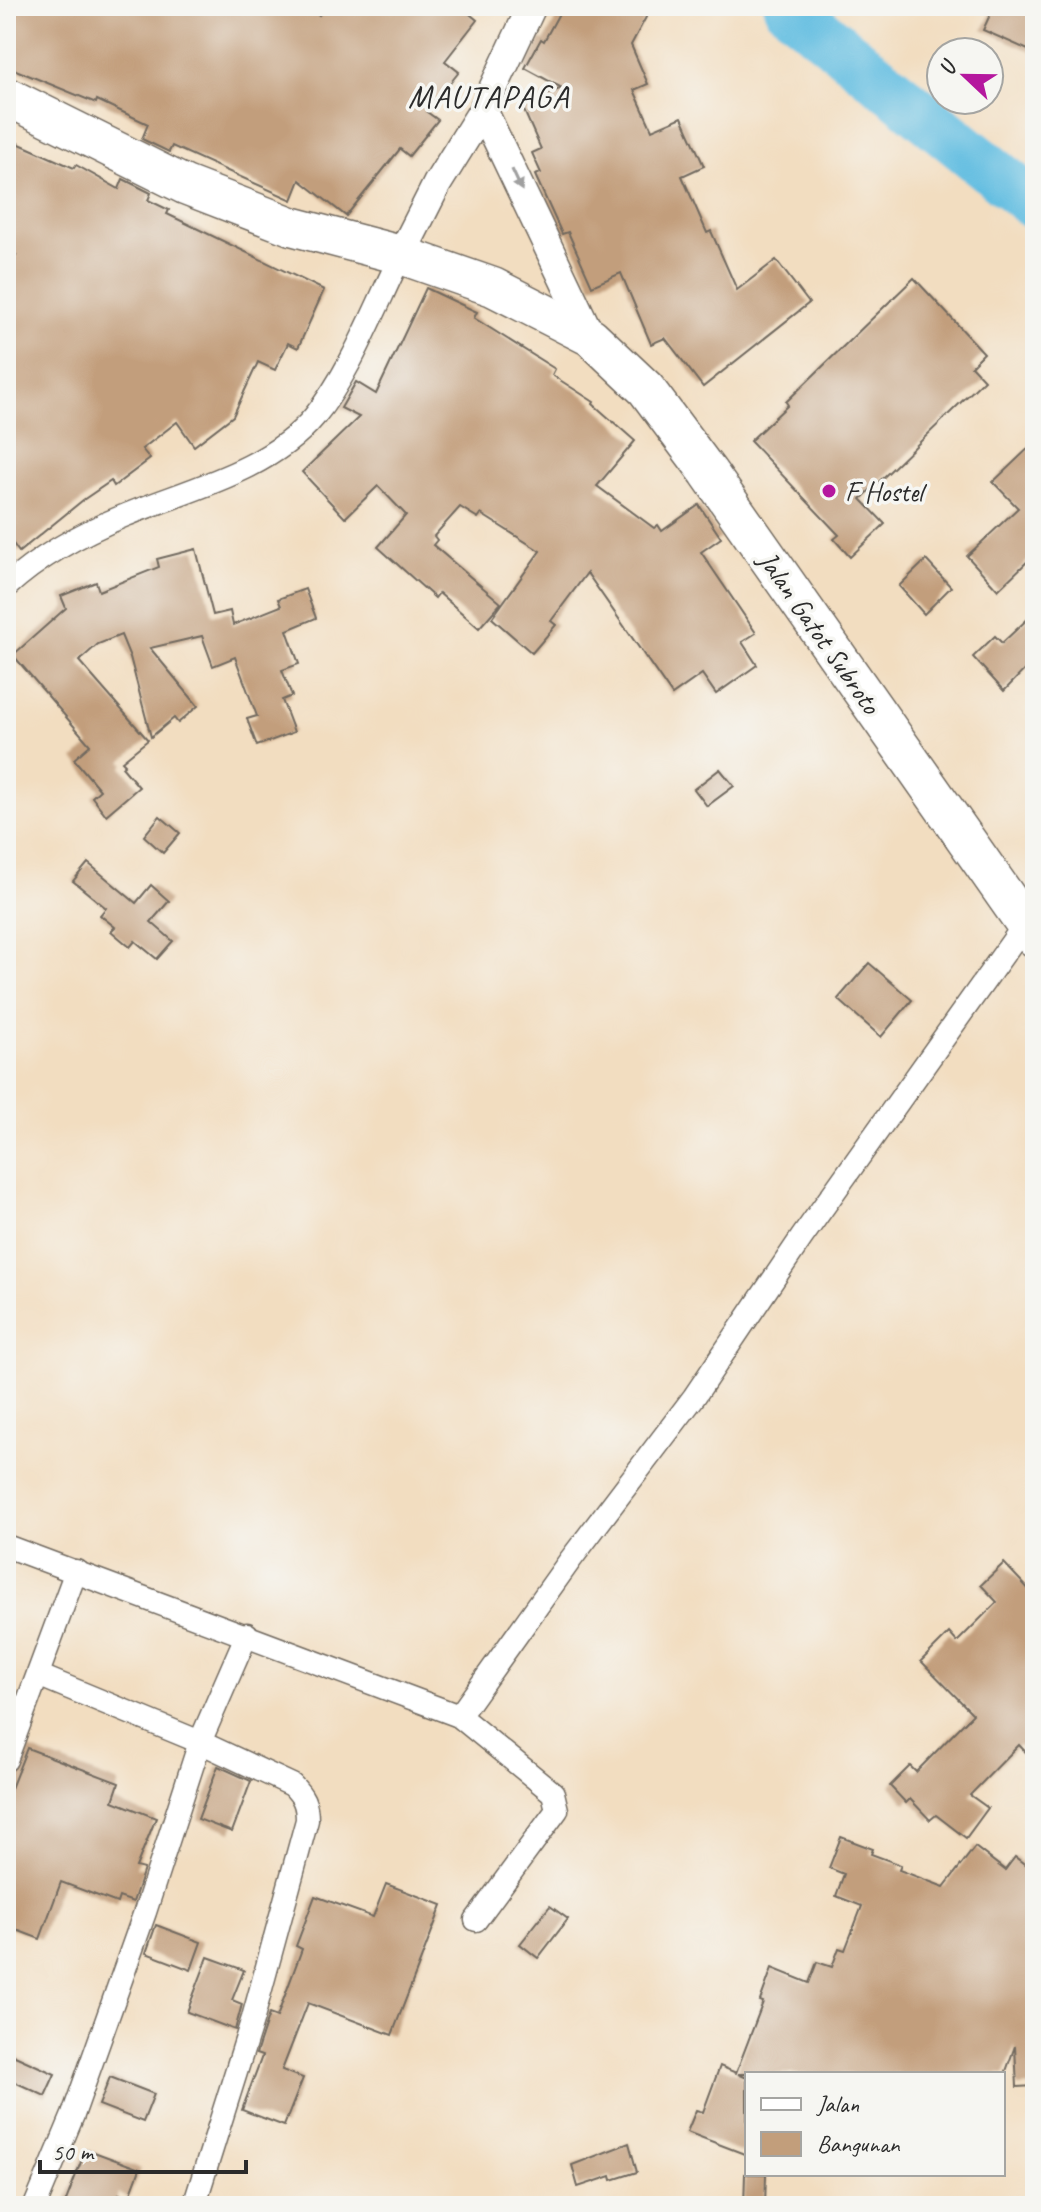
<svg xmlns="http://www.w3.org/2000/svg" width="1041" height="2212" font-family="Caveat,sans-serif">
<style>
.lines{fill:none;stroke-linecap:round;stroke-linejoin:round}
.river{stroke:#64bee1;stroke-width:50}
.building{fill:#c29e7b}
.minor-casing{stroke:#71695f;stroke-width:25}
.tertiary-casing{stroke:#71695f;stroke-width:31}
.trunk-casing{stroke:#71695f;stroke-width:41}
.minor{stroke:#fff;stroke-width:22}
.tertiary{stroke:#fff;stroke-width:28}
.trunk{stroke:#fff;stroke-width:38}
.oneway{fill:#a0a0a0}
.poi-dot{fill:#b5179e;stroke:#f6f6f2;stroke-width:3}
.labels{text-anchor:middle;stroke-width:7;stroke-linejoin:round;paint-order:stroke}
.poi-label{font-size:28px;fill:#2b2b2b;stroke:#f6f6f2;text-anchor:start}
.street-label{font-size:28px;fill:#2b2b2b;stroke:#f6f6f2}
.quarter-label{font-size:32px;letter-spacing:2px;fill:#2b2b2b;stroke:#f6f6f2}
</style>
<rect width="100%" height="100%" fill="#f6f6f2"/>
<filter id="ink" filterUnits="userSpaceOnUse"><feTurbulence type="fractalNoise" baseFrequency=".0125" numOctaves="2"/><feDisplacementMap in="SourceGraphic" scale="16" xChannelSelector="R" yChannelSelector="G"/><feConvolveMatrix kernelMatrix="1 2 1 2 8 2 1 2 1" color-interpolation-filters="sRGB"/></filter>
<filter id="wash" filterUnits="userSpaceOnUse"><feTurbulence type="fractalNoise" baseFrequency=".006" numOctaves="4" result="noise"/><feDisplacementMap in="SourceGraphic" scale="32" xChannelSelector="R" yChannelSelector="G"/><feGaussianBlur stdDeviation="1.8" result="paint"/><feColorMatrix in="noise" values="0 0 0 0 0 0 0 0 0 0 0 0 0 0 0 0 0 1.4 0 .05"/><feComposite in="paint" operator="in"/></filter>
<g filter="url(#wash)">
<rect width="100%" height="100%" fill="#f2ddc0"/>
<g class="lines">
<polyline class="river" points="788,6 1035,205"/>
</g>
<g id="blocks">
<g class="building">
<polygon points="6,6 308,6 319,15 327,6 460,6 477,20 445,61 459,72 427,112 438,120 409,156 400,149 346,216 300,180 292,200 172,146 169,152 142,139 148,124 97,100 96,103 6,66"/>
<polygon points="563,6 652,6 631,45 648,84 634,90 652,130 682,117 704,166 682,176 707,233 711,231 737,290 776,260 809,303 703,387 665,338 651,344 621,273 592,286 568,232 562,234 535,175 541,173 532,153 541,149 522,106 562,88 525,68 541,39 544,41"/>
<polygon points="994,6 1012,6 1035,16 1035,53 983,30"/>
<polygon points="6,138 74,168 76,165 119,189 123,179 151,193 148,200 169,210 167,214 324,290 298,348 288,343 275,370 258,362 233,416 194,446 177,422 142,449 150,459 114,486 111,481 83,500 19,552 6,534 6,272 16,255 6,251"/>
<polygon points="914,278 984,353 971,366 984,380 861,499 885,524 850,557 834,539 839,535 750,441 788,405 786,402"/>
<polygon points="426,288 477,312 474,318 555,369 552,375 594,402 593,404 635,441 597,486 654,528 658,525 662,531 699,505 721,538 701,552 756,633 742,642 757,665 716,694 702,674 672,695 587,573 551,621 556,625 532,653 492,618 540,551 481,514 478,518 460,507 434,536 437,540 433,545 501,603 479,628 439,593 435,598 378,547 406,515 378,486 345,518 302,472 359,417 341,408 356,382 376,394"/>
<polygon points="1035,442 1035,554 998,590 967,556 1018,508 993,482"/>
<polygon points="196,549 213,615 230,611 233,625 281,606 278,599 305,589 316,618 287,630 299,664 282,670 292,696 282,700 294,732 257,746 247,719 257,716 235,657 213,666 202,636 150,648 198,706 178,723 174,718 151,737 130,657 121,635 98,644 79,661 148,740 122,761 125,764 122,767 139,787 106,815 92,797 100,790 74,759 90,745 13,655 66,608 61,596 96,582 99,591 159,567 157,559"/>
<polygon points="926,560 951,587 924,614 899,586"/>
<polygon points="1035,612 1035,659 1004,691 973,657 995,636 1002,643"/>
<polygon points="720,769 734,786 707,806 694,789"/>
<polygon points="160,816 180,833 163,853 144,836"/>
<polygon points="88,863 136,903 151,885 169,901 151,922 173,941 157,959 135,941 130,947 111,931 115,927 100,915 106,908 73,881"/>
<polygon points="869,963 912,1000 881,1037 838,999"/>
<polygon points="1004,1563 1035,1596 1035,1762 1019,1745 970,1795 988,1808 966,1838 936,1815 930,1820 910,1799 906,1803 890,1786 910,1766 916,1772 973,1714 921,1661 949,1633 957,1642 997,1602 981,1585"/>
<polygon points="27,1748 119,1783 113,1801 156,1818 136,1867 144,1869 133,1902 119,1897 117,1903 61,1882 40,1939 6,1926 6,1801"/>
<polygon points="218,1766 251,1781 232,1832 198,1819"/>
<polygon points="841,1837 873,1849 871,1854 901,1865 899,1870 944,1887 975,1847 1005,1870 1015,1857 1035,1872 1035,2086 1017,2087 1015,2046 1005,2074 738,2074 747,2078 747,2155 687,2132 696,2110 703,2112 720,2066 736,2073 763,2002 760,2001 772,1968 809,1983 817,1962 832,1967 839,1948 845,1950 862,1906 836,1896 844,1874 829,1868"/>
<polygon points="386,1884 442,1905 392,2035 308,2003 282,2070 303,2078 284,2126 242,2110 262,2056 256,2054 269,2014 277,2017 302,1949 296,1946 315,1896 373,1917"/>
<polygon points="550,1906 568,1919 538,1958 520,1944"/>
<polygon points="156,1925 201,1942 191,1970 146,1953"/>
<polygon points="208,1957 244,1970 232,2000 242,2004 235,2030 187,2012"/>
<polygon points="6,2052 55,2074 45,2096 6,2078"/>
<polygon points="110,2077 154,2094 143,2122 99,2105"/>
<polygon points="629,2143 637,2172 612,2180 611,2176 578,2187 572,2165"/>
<polygon points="86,2149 140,2169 129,2198 119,2194 115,2206 64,2206"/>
<polygon points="745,2174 766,2174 765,2206 744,2206"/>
</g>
</g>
</g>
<g filter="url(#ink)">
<use href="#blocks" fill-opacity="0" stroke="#71695f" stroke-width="2"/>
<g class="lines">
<g class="minor-casing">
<g id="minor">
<path d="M6 587C40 556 84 532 126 515 189 489 269 471 314 417 350 374 376 306 401 255"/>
<polyline points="6,1546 459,1716 553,1793 557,1810 476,1920"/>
<path d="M38 1675 200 1742 292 1785C303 1796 307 1803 307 1820L253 2018 194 2206"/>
<polyline points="459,1716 571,1559 694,1397 802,1237 1025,924"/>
<polyline points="6,1760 76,1571"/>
<polyline points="35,2206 73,2115 145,1912 200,1742 247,1634"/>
</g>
</g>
<g class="tertiary-casing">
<g id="tertiary">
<polyline points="483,110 591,337"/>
<polyline points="401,255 437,184 483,110 532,6"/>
</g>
</g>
<g class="trunk-casing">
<polyline id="trunk" points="6,96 185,185 291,226 401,255 493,287 591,337 646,389 708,472 1035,938"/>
</g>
<use href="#minor" class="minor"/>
<use href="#tertiary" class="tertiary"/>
<use href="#trunk" class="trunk"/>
</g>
<defs><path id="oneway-solid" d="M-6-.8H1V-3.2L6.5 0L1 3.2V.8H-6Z" transform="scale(2)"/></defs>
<use class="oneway" href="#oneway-solid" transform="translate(517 180) rotate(65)"/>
</g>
<circle class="poi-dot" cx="829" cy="491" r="8"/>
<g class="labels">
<g class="poi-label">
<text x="845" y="501">F Hostel</text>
</g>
<g class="street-label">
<text transform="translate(820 632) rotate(55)" y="10">Jalan Gatot Subroto</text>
</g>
<g class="quarter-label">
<text x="489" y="107">MAUTAPAGA</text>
</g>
</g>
<rect width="1041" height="2212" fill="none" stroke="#f6f6f2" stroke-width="32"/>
<rect x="745" y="2072" width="260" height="104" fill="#f6f6f2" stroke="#a5a5a2" stroke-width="2"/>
<rect x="761" y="2098" width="40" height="12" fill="#ffffff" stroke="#a5a5a2" stroke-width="2"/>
<text x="817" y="2112" font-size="24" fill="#2b2b2b">Jalan</text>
<rect x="761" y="2132" width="40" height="24" fill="#c29e7b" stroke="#a5a5a2" stroke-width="2"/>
<text x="817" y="2152" font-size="24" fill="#2b2b2b">Bangunan</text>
<g transform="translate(965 76) rotate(292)"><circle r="38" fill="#f6f6f2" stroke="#a5a5a2" stroke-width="2"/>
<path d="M0-6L14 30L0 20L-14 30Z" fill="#b5179e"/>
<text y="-12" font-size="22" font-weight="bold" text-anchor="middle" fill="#2b2b2b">U</text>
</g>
<path d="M40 2160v12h206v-12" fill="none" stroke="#2b2b2b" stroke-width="4"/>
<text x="52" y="2160" font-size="24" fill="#2b2b2b" stroke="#f6f6f2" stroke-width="6" paint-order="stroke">50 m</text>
</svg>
